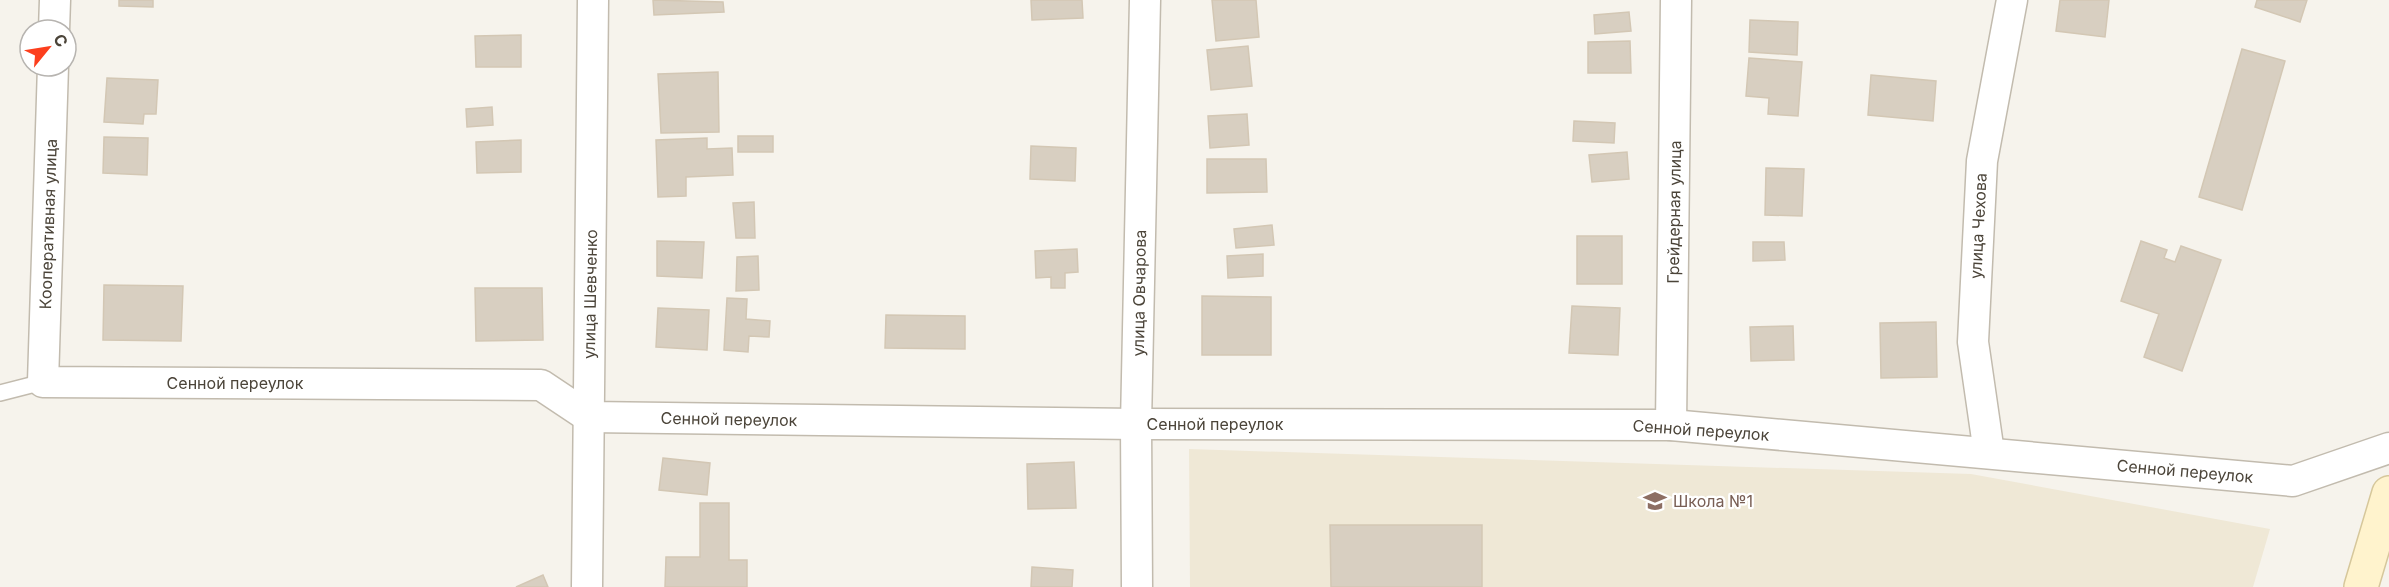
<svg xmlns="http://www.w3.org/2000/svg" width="2389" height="587" font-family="Inter,sans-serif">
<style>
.education{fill:#efe8d6}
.building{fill:#d8cfc1;stroke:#d3c7b4;stroke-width:1.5}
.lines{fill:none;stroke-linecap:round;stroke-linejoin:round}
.lane-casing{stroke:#c2bbae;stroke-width:18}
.street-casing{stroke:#c2bbae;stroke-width:33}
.secondary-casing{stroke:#d6c79b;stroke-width:36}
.lane{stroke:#fff;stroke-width:15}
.street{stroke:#fff;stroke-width:30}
.secondary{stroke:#fff3cd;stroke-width:33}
.labels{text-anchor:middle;stroke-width:4.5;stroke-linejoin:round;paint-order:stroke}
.street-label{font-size:16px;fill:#4b4439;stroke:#fff}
.education-label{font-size:16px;fill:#785e54;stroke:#fff;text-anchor:start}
</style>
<rect width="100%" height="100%" fill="#f6f3ec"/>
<polygon class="education" points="1189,449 1971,474 2270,529 2253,587 1190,587"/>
<g class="building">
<polygon points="119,0 153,0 153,7 119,6"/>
<polygon points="653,0 723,2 724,12 654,15"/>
<polygon points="1031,0 1082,0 1083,18 1032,20"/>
<polygon points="1212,0 1256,0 1259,37 1216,41"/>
<polygon points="2060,0 2109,0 2105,37 2056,31"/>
<polygon points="2257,0 2307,0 2300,22 2255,7"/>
<polygon points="1629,12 1631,31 1595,34 1594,15"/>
<polygon points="1750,20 1798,22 1797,55 1749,52"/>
<polygon points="521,35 521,67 476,67 475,36"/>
<polygon points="1630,41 1631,73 1588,73 1588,42"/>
<polygon points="1248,46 1252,86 1211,90 1207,50"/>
<polygon points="2242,49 2285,61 2242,210 2199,197"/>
<polygon points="1749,58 1802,62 1798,116 1768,114 1769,98 1746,96"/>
<polygon points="718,72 719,132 661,133 658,74"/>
<polygon points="1871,75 1936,81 1933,121 1868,115"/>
<polygon points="107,78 158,80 156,114 144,114 143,124 104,122"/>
<polygon points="492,107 493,125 467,127 466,109"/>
<polygon points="1247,114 1249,145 1210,148 1208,116"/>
<polygon points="1574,121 1615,123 1614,143 1573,141"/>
<rect x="738" y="136" width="35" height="16"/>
<polygon points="104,137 148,138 147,175 103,173"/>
<polygon points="707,138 707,149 732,148 733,175 686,177 686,196 658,197 656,140"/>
<polygon points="521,140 521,172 477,173 476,142"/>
<polygon points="1031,146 1076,148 1075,181 1030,179"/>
<polygon points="1627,152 1629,179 1592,182 1589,155"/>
<polygon points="1207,159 1266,159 1267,192 1207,193"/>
<polygon points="1766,168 1804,169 1802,216 1765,215"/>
<polygon points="754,202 755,238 736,238 733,203"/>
<polygon points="1272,225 1274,245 1236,248 1234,229"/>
<rect x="1577" y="236" width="45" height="48"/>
<polygon points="657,241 704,242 702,278 657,276"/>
<polygon points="2141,241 2167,250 2164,258 2175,262 2181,246 2221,260 2182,371 2144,357 2159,314 2121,301"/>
<polygon points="1753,242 1784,242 1785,260 1753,261"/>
<polygon points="1077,249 1078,272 1065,273 1065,288 1051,288 1051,277 1036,278 1035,251"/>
<polygon points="1263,254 1263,276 1228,278 1227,256"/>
<polygon points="758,256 759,290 736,291 737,257"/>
<polygon points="104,285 183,286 181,341 103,340"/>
<polygon points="475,288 542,288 543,340 476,341"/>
<polygon points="1202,296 1271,297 1271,355 1202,355"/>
<polygon points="727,298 747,299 746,319 770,321 769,337 749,336 748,352 724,350"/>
<polygon points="1572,306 1620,308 1618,355 1569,353"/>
<polygon points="658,308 709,310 707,350 656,347"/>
<polygon points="886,315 965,316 965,349 885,348"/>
<polygon points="1936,322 1937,377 1881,378 1880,323"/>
<polygon points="1793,326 1794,360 1751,361 1750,327"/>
<polygon points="663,458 710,463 707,495 659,490"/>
<polygon points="1074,462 1076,508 1028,509 1027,464"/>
<polygon points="700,503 729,503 729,560 747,560 747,587 665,587 666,557 700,557"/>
<polygon points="1330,525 1482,525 1482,587 1331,587"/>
<polygon points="1032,567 1073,570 1072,587 1031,587"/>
<polygon points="543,575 548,587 516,587"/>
</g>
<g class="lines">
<g class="lane-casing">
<polyline id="lane" points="0,393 43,382"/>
</g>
<g class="street-casing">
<g id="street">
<polyline points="54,30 55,0"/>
<polyline points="53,66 43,382 541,385 589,417 1136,424 1671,425 2293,481 2389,448"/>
<polyline points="1671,425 1676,0"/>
<polyline points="1989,453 1973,342 1982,161 2012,0"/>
<polyline points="587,587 593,0"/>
<polyline points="1137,587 1136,424 1145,0"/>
</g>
</g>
<g class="secondary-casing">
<polyline id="secondary" points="2361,587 2389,493"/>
</g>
<use href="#lane" class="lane"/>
<use href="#street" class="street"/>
<use href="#secondary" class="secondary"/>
</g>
<defs>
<g id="school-bare" transform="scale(1.8)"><path d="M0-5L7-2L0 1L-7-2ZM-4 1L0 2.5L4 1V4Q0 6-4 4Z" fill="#8d6e63" stroke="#fff" stroke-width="2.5" paint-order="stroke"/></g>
</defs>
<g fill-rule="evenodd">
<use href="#school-bare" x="1655" y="501"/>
</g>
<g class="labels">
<g class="street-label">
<text transform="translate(1674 212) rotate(-89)" y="6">Грейдерная улица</text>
<text transform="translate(48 224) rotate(-88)" y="6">Кооперативная улица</text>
<text transform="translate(1978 226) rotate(-87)" y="6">улица Чехова</text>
<text transform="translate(1139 293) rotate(-89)" y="6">улица Овчарова</text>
<text transform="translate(590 294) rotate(-89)" y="6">улица Шевченко</text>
<text x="235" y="389">Сенной переулок</text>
<text transform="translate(729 419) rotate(1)" y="6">Сенной переулок</text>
<text x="1215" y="430">Сенной переулок</text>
<text transform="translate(1701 430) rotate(4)" y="6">Сенной переулок</text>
<text transform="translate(2185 471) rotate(5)" y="6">Сенной переулок</text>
</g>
<g class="education-label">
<text x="1673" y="507">Школа №1</text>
</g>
</g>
<g transform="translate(48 48) rotate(60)"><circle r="28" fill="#ffffff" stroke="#b7b4b0" stroke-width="1.5"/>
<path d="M0-4.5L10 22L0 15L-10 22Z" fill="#fc3f1d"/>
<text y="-9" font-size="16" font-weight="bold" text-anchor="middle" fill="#4b4439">С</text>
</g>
</svg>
